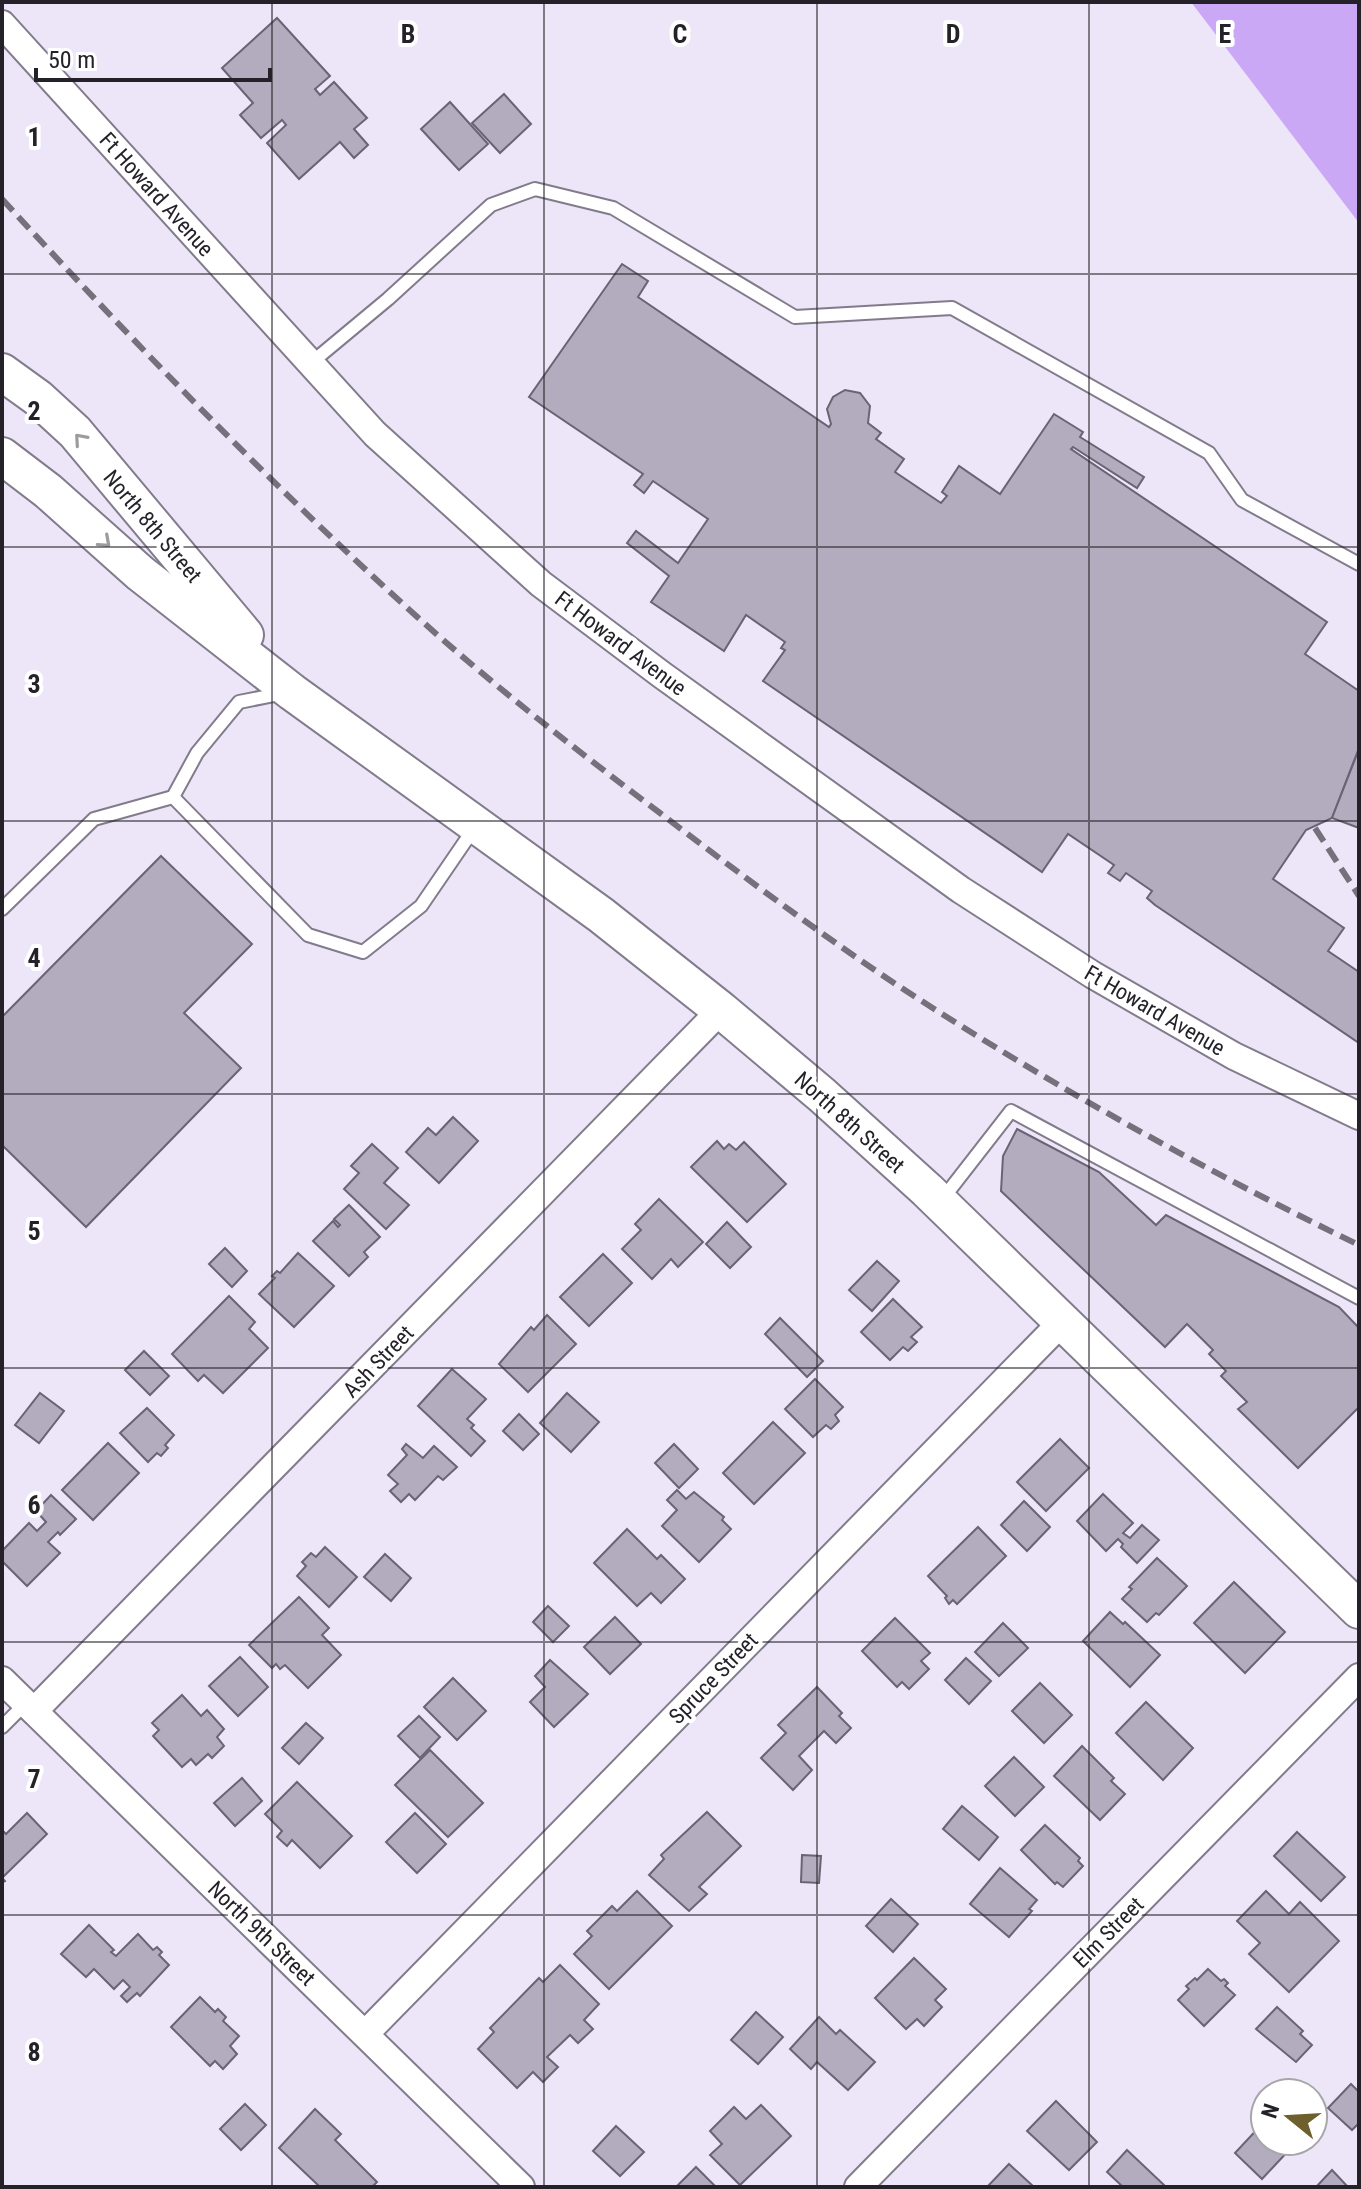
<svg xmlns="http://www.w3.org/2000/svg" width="1361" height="2189" font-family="'Roboto Condensed',sans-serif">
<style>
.water{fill:#cba8f6}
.building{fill:#b3acbe;stroke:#696373;stroke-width:2}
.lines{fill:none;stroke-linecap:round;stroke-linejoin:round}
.service-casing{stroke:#827b8b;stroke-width:16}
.minor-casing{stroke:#827b8b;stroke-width:30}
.secondary-casing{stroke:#827b8b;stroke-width:40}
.service{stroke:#fff;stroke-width:12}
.minor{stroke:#fff;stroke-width:26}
.secondary{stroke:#fff;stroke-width:36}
.rail{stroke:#75717c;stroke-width:6;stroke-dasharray:16 8;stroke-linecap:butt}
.oneway{stroke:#9c9b9e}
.grid{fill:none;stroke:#242128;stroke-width:2;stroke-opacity:0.55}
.labels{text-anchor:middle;stroke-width:8;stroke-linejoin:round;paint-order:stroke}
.street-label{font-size:22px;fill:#242128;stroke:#fff}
.grid-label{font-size:26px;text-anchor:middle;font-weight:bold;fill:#242128;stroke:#fff;stroke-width:8;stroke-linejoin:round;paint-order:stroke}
</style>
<rect width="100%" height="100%" fill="#ede6f8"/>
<polygon class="water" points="1191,2 1359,2 1359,223"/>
<g class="building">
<polygon points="277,18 330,76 315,89 320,95 334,82 367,118 354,129 368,145 354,158 340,142 299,179 267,143 286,125 282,120 261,138 240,115 253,103 222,68"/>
<polygon points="504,94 531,124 500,153 472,123"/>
<polygon points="450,102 488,144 459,170 421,129"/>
<polygon points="622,264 648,281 638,297 829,427 831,424 827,409 833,397 845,390 860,393 870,406 868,423 881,433 876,439 904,459 895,472 941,503 947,496 942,492 959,466 1000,494 1054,414 1083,432 1080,437 1144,477 1137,488 1073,447 1071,449 1327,622 1305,654 1359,691 1359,748 1332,818 1306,830 1273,879 1344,928 1328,951 1359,972 1359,1043 1155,905 1147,898 1152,891 1126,873 1120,881 1108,873 1114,865 1068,834 1042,872 763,681 785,650 781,648 785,642 746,615 724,651 651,602 669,576 627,543 636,531 678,563 708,519 653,481 644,493 634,485 643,474 529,397"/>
<polygon points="1359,749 1359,828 1332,818"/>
<polygon points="161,856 252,944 184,1013 241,1068 86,1227 2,1145 2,1017"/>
<polygon points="453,1117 478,1141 439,1183 406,1152 428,1128 436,1135"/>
<polygon points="1017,1129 1099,1172 1156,1225 1166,1215 1339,1307 1359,1328 1359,1407 1298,1468 1238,1409 1247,1402 1221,1376 1226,1371 1209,1354 1213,1350 1187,1324 1165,1347 1001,1191 1003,1156"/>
<polygon points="717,1141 724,1149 729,1144 736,1150 744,1142 786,1184 747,1222 691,1167"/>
<polygon points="372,1144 398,1168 384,1183 409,1205 386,1229 344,1189 359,1173 351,1166"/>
<polygon points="659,1199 703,1242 678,1267 671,1259 652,1279 622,1249 641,1230 635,1224"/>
<polygon points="349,1205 380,1237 364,1252 368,1257 349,1276 313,1241 333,1221 338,1227 340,1225 334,1219"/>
<polygon points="727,1222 751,1247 730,1268 706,1244"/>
<polygon points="225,1248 247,1271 232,1287 209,1264"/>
<polygon points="298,1253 334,1286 294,1327 259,1294 275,1278 272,1276 277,1271 280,1273"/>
<polygon points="603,1254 632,1283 589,1326 560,1297"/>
<polygon points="877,1261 899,1281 872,1311 849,1290"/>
<polygon points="229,1296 255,1322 249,1329 268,1348 223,1393 204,1375 198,1381 172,1354"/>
<polygon points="893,1299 922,1327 911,1337 917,1342 908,1351 903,1347 890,1360 861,1332"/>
<polygon points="547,1315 576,1344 528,1392 499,1364 531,1327 534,1330"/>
<polygon points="780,1318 823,1361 807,1377 765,1334"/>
<polygon points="144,1351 169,1376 150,1395 125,1370"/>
<polygon points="452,1369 486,1399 467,1419 474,1425 471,1428 485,1441 471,1456 418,1406"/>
<polygon points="815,1379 843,1407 835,1415 839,1421 831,1429 826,1425 813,1437 785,1409"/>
<polygon points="40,1393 64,1411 39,1443 15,1425"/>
<polygon points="567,1393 599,1422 571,1452 540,1423"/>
<polygon points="147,1408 174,1435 165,1445 168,1448 161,1456 157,1453 148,1462 120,1433"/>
<polygon points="519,1414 539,1434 523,1450 503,1431"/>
<polygon points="773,1422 805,1453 754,1504 723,1473"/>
<polygon points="1060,1439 1089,1468 1046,1511 1017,1482"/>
<polygon points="108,1443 139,1473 93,1520 62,1490"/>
<polygon points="406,1444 423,1458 434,1446 457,1467 443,1480 438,1476 415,1500 409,1494 401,1502 390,1491 398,1484 388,1475 407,1455 402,1449"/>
<polygon points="674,1444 698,1469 679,1488 655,1463"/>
<polygon points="677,1490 686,1499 694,1492 724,1517 722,1520 731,1529 699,1562 662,1526 677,1510 667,1500"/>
<polygon points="1103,1494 1133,1523 1123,1533 1130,1538 1142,1525 1159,1540 1137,1563 1121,1547 1123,1544 1118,1539 1106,1551 1077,1521"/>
<polygon points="51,1495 76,1519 60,1535 58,1532 48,1542 60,1553 27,1586 2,1561 2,1551 29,1523 37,1531 46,1522 36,1511"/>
<polygon points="1024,1501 1050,1527 1027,1551 1001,1525"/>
<polygon points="978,1527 1006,1556 957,1604 953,1600 949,1604 945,1598 947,1596 928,1576"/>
<polygon points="627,1529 657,1559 661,1555 685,1579 661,1603 651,1593 637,1606 594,1563"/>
<polygon points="325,1547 357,1577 329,1607 297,1576 306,1566 302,1562 311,1553 316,1557"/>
<polygon points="385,1554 411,1578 391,1601 364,1577"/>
<polygon points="1157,1558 1187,1586 1159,1615 1156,1613 1147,1622 1122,1599 1132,1589 1129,1587"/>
<polygon points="1234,1582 1285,1632 1245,1673 1194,1623"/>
<polygon points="299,1597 329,1628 322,1635 341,1655 308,1688 285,1665 280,1669 276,1664 272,1668 249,1645"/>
<polygon points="548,1606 569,1626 553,1642 533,1622"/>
<polygon points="1110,1612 1123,1624 1125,1622 1160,1655 1130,1687 1083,1641"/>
<polygon points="615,1617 641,1644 610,1674 584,1647"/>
<polygon points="895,1618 930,1653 921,1661 929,1669 909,1689 902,1682 897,1687 862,1651"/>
<polygon points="1003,1623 1028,1648 999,1676 975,1652"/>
<polygon points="240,1657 268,1687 238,1716 209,1686"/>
<polygon points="966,1658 991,1681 969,1704 945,1680"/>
<polygon points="550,1660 588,1694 554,1727 530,1702 545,1687 535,1676"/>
<polygon points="453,1678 486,1711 457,1740 424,1707"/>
<polygon points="1040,1683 1072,1715 1044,1743 1012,1711"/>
<polygon points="817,1687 842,1713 839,1716 851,1728 836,1743 824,1731 799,1756 812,1770 793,1790 761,1758 786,1733 778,1725"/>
<polygon points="182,1695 201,1716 207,1710 224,1729 217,1737 224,1746 212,1758 208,1754 196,1765 191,1759 182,1767 153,1736 159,1730 152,1723"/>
<polygon points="1146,1702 1193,1748 1163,1780 1116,1733"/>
<polygon points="419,1716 440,1737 420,1758 398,1736"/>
<polygon points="306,1723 323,1738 299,1764 282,1748"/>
<polygon points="1082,1746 1114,1778 1111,1781 1125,1794 1100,1820 1054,1776"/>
<polygon points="430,1750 483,1803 448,1837 395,1785"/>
<polygon points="1014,1757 1044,1787 1015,1816 985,1786"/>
<polygon points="242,1778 262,1801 235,1826 214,1803"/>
<polygon points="297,1782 352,1836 320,1868 292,1840 287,1846 277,1837 282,1831 265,1814"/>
<polygon points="962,1806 998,1837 979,1860 943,1829"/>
<polygon points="707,1812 741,1846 699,1887 707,1894 689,1911 649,1875 664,1859 661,1855"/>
<polygon points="27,1813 47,1834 2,1878 5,1881 2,1883 2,1830 6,1834"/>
<polygon points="415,1813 446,1844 417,1873 386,1842"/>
<polygon points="1045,1825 1080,1858 1078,1861 1083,1866 1063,1887 1057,1882 1055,1884 1021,1850"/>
<polygon points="1297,1832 1345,1877 1321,1901 1274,1856"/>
<polygon points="802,1855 821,1856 819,1883 801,1882"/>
<polygon points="1000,1868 1037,1900 1029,1909 1032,1911 1009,1937 970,1904"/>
<polygon points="637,1891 672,1926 609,1989 574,1954 592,1936 587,1931 612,1906 617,1911"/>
<polygon points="1266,1891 1289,1914 1300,1902 1339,1941 1289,1992 1249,1954 1260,1943 1237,1921"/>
<polygon points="891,1899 918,1924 893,1952 866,1926"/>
<polygon points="89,1925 114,1950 111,1952 116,1956 138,1934 153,1950 157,1947 162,1952 159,1955 169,1965 140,1996 137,1993 127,2002 121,1996 130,1987 123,1980 114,1989 94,1969 86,1977 61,1954"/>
<polygon points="914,1958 946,1989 935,2000 942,2007 924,2026 917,2019 906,2029 875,1998"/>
<polygon points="560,1965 599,2004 584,2020 593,2029 578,2043 570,2035 547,2057 558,2067 543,2082 533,2072 517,2088 478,2049 494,2032 490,2028 539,1978 543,1982"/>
<polygon points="1208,1969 1221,1981 1224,1979 1228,1983 1225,1986 1235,1995 1204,2026 1178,2000 1189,1989 1186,1986 1195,1978 1197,1980"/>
<polygon points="200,1997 215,2012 218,2009 226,2017 223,2021 239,2036 230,2046 237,2054 223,2069 215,2061 210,2066 171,2027"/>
<polygon points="1277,2007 1303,2031 1300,2034 1312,2045 1296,2062 1256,2029"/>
<polygon points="756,2012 783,2037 758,2064 731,2040"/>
<polygon points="819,2017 836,2034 840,2030 875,2062 848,2090 817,2062 811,2069 790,2049"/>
<polygon points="1351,2084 1359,2092 1359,2123 1352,2130 1328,2108"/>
<polygon points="1056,2101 1097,2142 1069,2170 1027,2131"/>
<polygon points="245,2104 266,2125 241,2150 220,2129"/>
<polygon points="761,2105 791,2136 740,2185 710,2155 722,2144 710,2131 734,2107 746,2119"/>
<polygon points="315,2109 341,2134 335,2140 377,2182 372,2187 320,2187 279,2148"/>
<polygon points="1264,2122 1265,2141 1284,2141 1291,2148 1262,2179 1235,2153"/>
<polygon points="616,2126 644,2152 620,2176 593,2151"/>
<polygon points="1127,2150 1164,2185 1162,2187 1123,2187 1107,2172"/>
<polygon points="1009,2164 1034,2187 987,2187"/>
<polygon points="696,2167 716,2187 676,2187"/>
<polygon points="1332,2170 1348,2187 1316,2187"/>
</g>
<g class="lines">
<g class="service-casing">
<g id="service">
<polyline points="311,363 388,299 491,205 535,189 613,208 795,317 952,308 1209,453 1242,500 1359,564"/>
<polyline points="173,797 308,935 363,952 421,906 475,827"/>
<polyline points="2,909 94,819 173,797 197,753 239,702 284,693"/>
<polyline points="941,1201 1011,1111 1359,1298"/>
<polyline points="2,1727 26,1703"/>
</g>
</g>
<g class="minor-casing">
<g id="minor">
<polyline points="2,24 375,434 541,584 662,675 961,890 1093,975 1234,1056 1359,1116"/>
<polyline points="2,1680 521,2187"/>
<polyline points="34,1711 721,1010"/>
<polyline points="365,2034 1062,1322"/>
<polyline points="858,2187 1359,1677"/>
</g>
</g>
<g class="secondary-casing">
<g id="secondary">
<polyline points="2,372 38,398 75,432 245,635"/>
<polyline points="2,456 48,491 140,573 292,692 601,915 721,1010 822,1095 927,1190 1359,1610"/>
</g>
</g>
<use href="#service" class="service"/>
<use href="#minor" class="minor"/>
<use href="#secondary" class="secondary"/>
<g class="rail">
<path d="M2 199C137 346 275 489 424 623 499 690 579 752 660 813 736 871 812 928 891 981 1040 1079 1198 1167 1359 1245"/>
<polyline points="1315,828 1359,896"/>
</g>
</g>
<defs><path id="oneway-chevron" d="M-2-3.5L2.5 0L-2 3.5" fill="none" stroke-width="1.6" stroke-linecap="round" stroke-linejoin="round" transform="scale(2)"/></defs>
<g class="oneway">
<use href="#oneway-chevron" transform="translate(80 439) rotate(-131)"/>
<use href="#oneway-chevron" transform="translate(105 542) rotate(42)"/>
</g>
<path class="grid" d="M272 2V2187M544 2V2187M817 2V2187M1089 2V2187M2 274H1359M2 547H1359M2 821H1359M2 1094H1359M2 1368H1359M2 1642H1359M2 1915H1359"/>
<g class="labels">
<g class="street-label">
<text transform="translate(157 194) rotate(48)" y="8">Ft Howard Avenue</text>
<text transform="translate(153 526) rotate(50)" y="8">North 8th Street</text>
<text transform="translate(621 643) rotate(37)" y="8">Ft Howard Avenue</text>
<text transform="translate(1155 1010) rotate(30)" y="8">Ft Howard Avenue</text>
<text transform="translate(850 1122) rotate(42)" y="8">North 8th Street</text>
<text transform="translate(378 1361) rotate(-46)" y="8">Ash Street</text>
<text transform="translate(713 1678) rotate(-46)" y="8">Spruce Street</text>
<text transform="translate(1108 1932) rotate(-45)" y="8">Elm Street</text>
<text transform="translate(262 1933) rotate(44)" y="8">North 9th Street</text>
</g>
</g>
<g class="grid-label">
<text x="408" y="43">B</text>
<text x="680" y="43">C</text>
<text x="953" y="43">D</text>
<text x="1225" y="43">E</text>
<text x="34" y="146">1</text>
<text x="34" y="420">2</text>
<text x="34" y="693">3</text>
<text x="34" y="967">4</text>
<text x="34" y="1240">5</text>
<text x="34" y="1514">6</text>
<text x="34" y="1788">7</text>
<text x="34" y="2061">8</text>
</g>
<rect width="1361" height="2189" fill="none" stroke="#242128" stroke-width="8"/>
<g transform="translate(1289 2117) rotate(288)"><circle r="38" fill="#ffffff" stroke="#a7a6a9" stroke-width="2"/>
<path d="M0-6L14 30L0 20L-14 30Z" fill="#6e602d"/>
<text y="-12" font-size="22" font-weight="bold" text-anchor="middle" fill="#242128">N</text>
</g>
<path d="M36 68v12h234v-12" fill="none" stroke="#242128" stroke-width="4"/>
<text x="48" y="68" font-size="24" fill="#242128" stroke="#ffffff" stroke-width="6" paint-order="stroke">50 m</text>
</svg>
